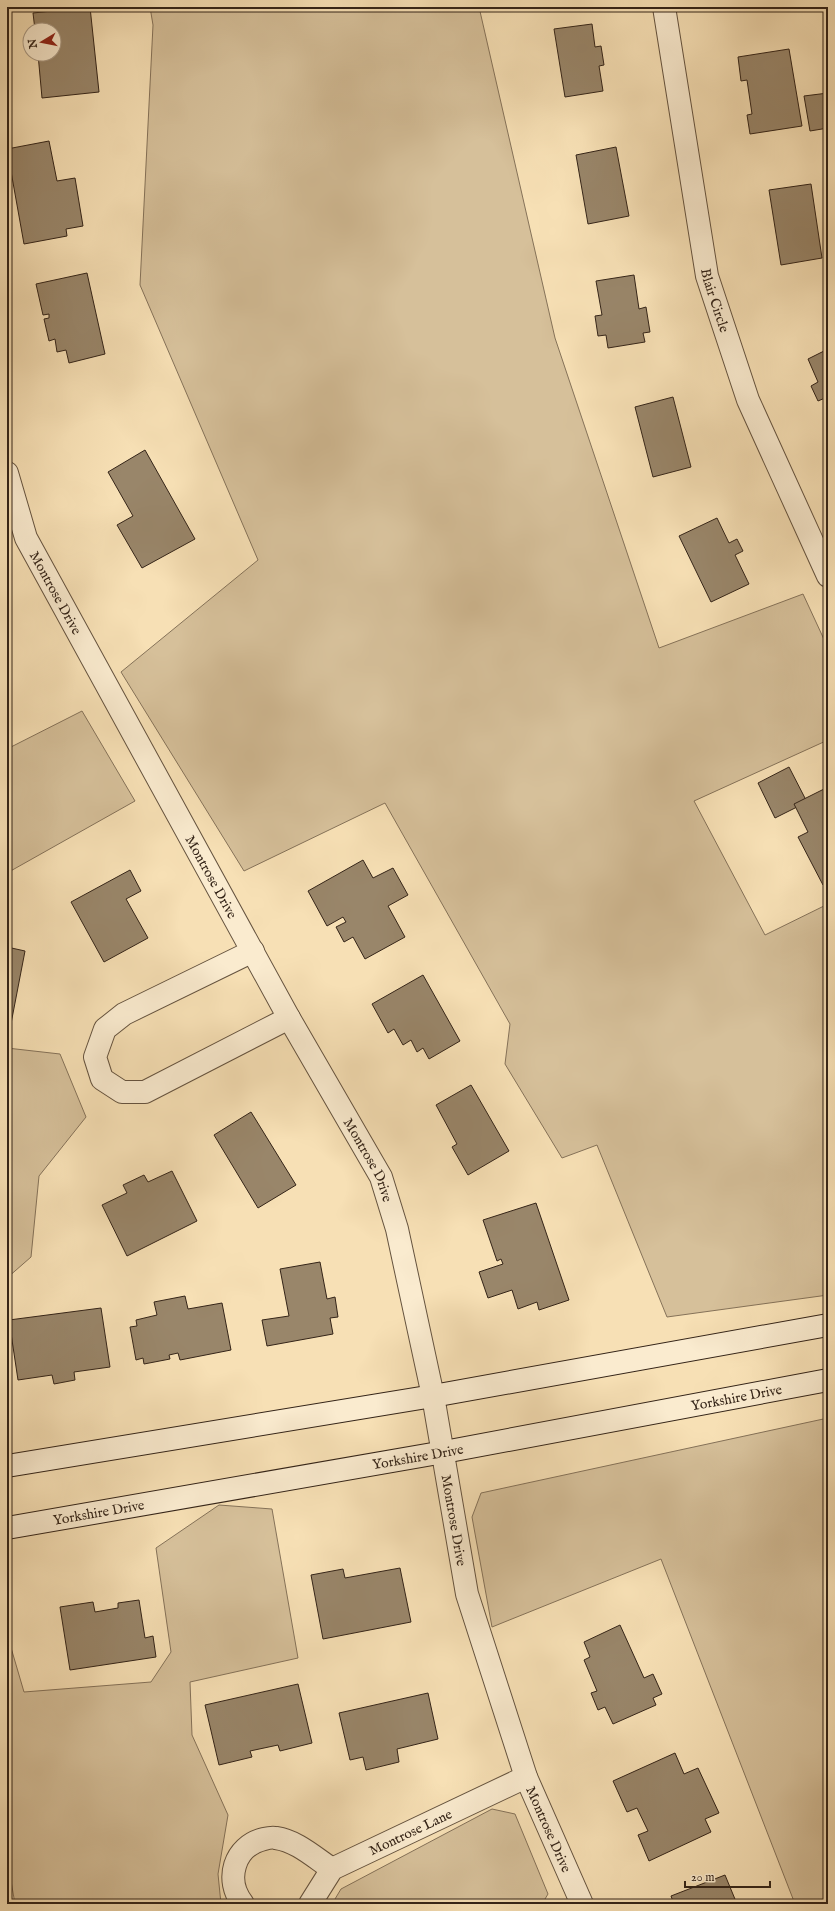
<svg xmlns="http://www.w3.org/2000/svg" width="835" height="1911" font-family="'IM FELL English',serif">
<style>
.green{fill:#d6c09a;stroke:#857259}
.building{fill:#99866a;stroke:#342418}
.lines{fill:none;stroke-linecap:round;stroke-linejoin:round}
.street-casing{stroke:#65533f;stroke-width:24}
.secondary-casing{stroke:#342418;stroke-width:24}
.street{stroke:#faebcf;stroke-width:22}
.secondary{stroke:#faebcf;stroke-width:22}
.labels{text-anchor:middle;stroke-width:3;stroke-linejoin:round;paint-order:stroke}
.street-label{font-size:14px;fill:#342418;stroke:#faebcf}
</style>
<rect width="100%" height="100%" fill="#f7e0b5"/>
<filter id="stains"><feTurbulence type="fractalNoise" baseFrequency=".005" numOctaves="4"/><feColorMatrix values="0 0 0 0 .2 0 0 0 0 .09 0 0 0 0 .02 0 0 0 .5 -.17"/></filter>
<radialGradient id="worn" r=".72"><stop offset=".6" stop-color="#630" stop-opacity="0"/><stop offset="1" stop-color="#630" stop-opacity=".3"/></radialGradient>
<g class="green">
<polygon points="150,7 479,7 555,338 659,648 803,594 828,648 828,740 694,801 765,935 828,904 828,1295 667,1317 597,1145 562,1158 505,1064 510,1024 385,803 244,871 121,672 258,560 140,285 153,25"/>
<polygon points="82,711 135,801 7,873 7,749"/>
<polygon points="7,1048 60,1054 86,1117 39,1176 31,1257 7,1278"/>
<polygon points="828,1418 828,1904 795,1904 661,1559 492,1627 472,1517 481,1493"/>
<polygon points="219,1505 272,1509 298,1658 190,1682 192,1735 228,1815 218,1874 221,1904 15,1904 7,1858 7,1634 24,1692 151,1682 171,1652 156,1548"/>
<polygon points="492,1809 515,1814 548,1894 542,1904 332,1904 341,1889"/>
</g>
<g class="building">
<polygon points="90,7 99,92 42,98 38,54 54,54 54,30 35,30 33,13"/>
<polygon points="592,24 595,47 601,46 604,65 599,66 603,91 565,97 554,29"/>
<polygon points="789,49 802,126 750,134 747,115 752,114 747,80 741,81 738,57"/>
<polygon points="828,93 828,128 810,131 804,96"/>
<polygon points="49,141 57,181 75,178 83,226 66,229 67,236 24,244 7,149"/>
<polygon points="616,147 629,216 588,224 576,155"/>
<polygon points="811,184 822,258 781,265 769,190"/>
<polygon points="87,273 105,354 69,363 66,350 57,352 55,339 49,341 44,319 49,318 49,314 43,315 36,284"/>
<polygon points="634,275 639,309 646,307 650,332 643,333 645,342 608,348 606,335 598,336 595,316 602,315 596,281"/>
<polygon points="828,349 828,404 825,398 818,401 811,386 818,382 808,359"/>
<polygon points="673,397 691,467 653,477 635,407"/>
<polygon points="145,450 195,539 142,568 117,525 133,516 108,472"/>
<polygon points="717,518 729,543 737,539 743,551 735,555 749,584 711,602 679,536"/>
<polygon points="789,767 807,802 775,818 758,783"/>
<polygon points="828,787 828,882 823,885 798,837 808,832 794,804"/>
<polygon points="363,860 373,878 393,868 408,895 388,906 405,937 365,959 353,937 344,942 336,927 346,922 343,917 327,926 308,891"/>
<polygon points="130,870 141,891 126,899 148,938 104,962 71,902"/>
<polygon points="7,947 25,951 9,1034 7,1034"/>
<polygon points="423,975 460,1041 429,1059 423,1048 417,1052 411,1040 403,1045 394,1029 388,1033 372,1004"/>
<polygon points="471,1085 509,1151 468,1175 452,1147 457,1144 436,1105"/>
<polygon points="251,1112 296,1185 258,1208 214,1135"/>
<polygon points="172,1171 197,1221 127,1256 102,1205 127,1193 123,1185 144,1175 148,1182"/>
<polygon points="536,1203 569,1300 539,1310 537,1302 518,1309 512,1290 488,1298 479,1272 503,1264 501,1259 497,1261 483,1220"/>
<polygon points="320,1262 327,1299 335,1297 338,1317 330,1318 333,1334 267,1346 262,1320 289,1316 280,1269"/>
<polygon points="185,1296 188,1309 222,1303 231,1350 180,1360 178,1353 169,1355 170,1359 144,1364 143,1358 136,1360 130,1327 137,1326 136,1320 157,1315 154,1302"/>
<polygon points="101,1308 110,1367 74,1372 75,1380 54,1384 52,1375 18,1380 9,1320"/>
<polygon points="400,1568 411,1622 323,1639 311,1575 343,1569 345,1578"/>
<polygon points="139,1600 145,1638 153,1636 156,1657 70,1670 60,1607 93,1602 95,1612 118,1608 118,1603"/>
<polygon points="620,1625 644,1678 653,1674 662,1694 653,1698 656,1705 613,1724 605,1707 598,1710 591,1693 597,1691 584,1660 590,1657 584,1642"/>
<polygon points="298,1684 312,1743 280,1751 278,1745 250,1751 252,1757 219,1765 205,1705"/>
<polygon points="428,1693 438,1739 397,1749 399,1762 366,1770 363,1757 350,1760 339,1713"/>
<polygon points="675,1753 684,1774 698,1768 719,1813 705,1819 711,1832 649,1861 638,1835 648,1831 637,1808 627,1812 613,1781"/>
<polygon points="725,1875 737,1904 674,1904 671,1896"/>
</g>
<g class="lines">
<g class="street-casing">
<g id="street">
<path id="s1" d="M664 7 707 276 748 400 828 576"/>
<path id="s2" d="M7 473 26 538 289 1018 381 1177 397 1229 433 1396 467 1594 526 1777 582 1904"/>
<polyline points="253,951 124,1014 105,1029 95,1057 102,1079 122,1092 145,1092 289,1018"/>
<path d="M243 1904C224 1880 234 1846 264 1839 268 1838 272 1837 276 1838 297 1841 315 1858 332 1869"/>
<path id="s3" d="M310 1904 332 1869 526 1777"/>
</g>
</g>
<g class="secondary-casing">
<g id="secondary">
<polyline points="7,1466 433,1396 828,1325"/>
<path id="s4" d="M7 1528 444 1452 828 1380"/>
</g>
</g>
<use href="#street" class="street"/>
<use href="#secondary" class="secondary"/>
</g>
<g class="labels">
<g class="street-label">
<text dy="5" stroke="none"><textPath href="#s1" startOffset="298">Blair Circle</textPath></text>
<text dy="5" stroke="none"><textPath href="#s2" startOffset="130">Montrose Drive</textPath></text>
<text dy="5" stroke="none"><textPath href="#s2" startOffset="454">Montrose Drive</textPath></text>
<text dy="5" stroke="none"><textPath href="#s2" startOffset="778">Montrose Drive</textPath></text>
<text dy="5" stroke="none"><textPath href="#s4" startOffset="741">Yorkshire Drive</textPath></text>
<text dy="5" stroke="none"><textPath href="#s4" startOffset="417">Yorkshire Drive</textPath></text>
<text dy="5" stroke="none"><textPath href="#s4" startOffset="93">Yorkshire Drive</textPath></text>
<text dy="5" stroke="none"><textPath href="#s2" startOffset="1150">Montrose Drive</textPath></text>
<text dy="5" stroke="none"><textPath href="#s2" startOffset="1474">Montrose Drive</textPath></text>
<text dy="5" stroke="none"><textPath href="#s3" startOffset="128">Montrose Lane</textPath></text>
</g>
</g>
<rect width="835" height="1911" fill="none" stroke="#f7e0b5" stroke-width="24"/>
<rect x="8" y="8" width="819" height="1895" fill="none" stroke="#342418" stroke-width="2"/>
<rect x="12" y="12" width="811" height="1887" fill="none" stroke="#342418"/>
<g transform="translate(42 42) rotate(260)"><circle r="19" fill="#faebcf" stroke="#ab9b86"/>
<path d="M0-3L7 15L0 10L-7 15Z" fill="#8f2418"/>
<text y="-6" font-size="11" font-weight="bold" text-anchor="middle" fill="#342418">N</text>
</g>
<path d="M685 1881v6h85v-6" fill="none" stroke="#342418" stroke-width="2"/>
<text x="691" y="1881" font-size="12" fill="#342418" stroke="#faebcf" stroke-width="3" paint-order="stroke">20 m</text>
<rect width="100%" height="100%" filter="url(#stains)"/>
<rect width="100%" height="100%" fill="url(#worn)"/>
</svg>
